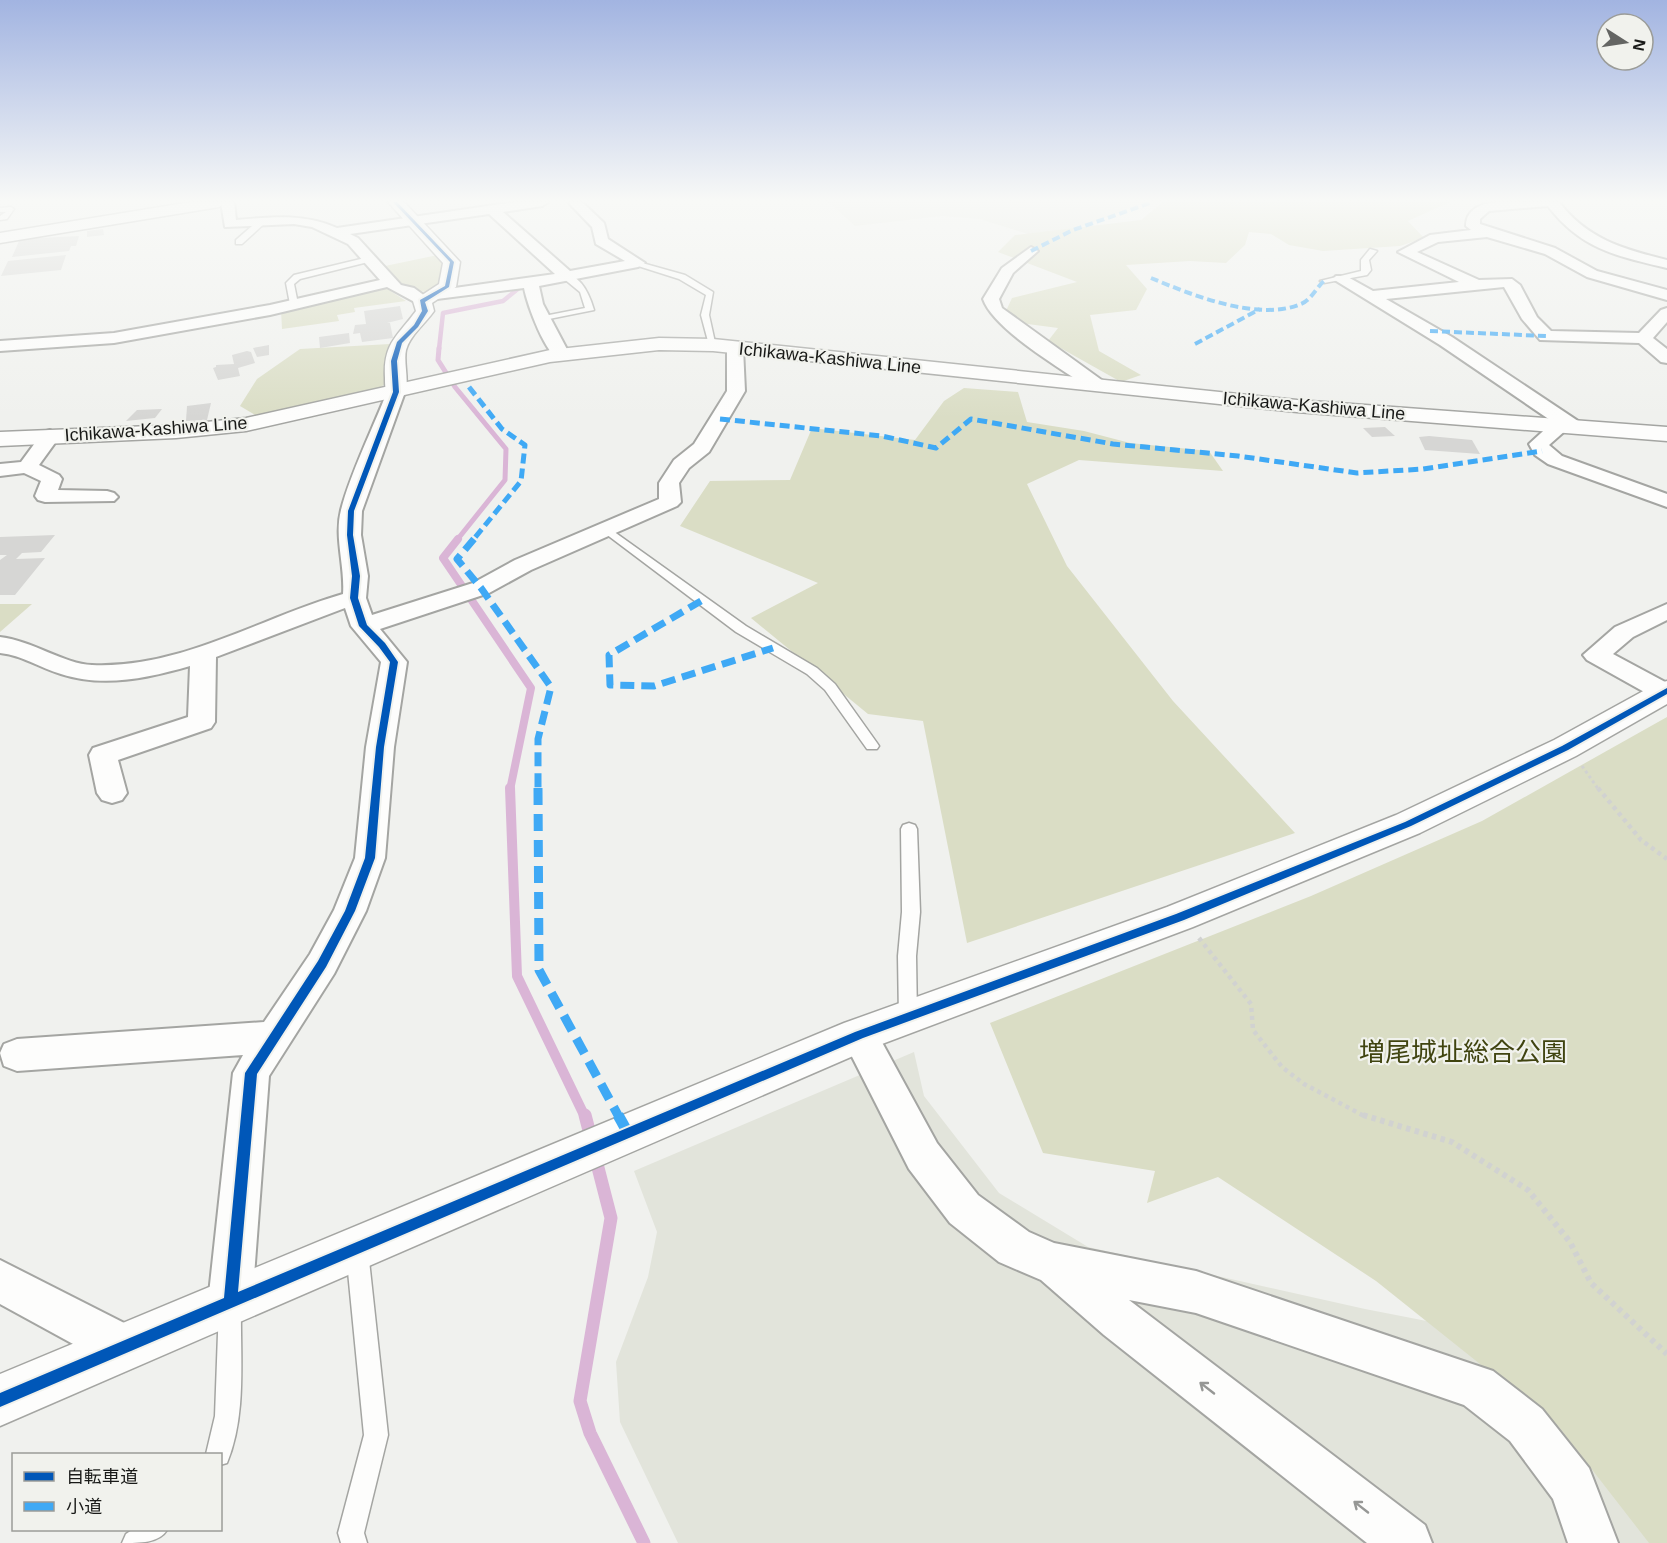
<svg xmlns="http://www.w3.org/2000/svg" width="1667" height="1543" font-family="Arial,'Noto Sans JP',sans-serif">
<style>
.built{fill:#e2e4db}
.green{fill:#daddc5}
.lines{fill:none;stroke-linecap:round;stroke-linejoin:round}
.stream-far4{stroke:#dab5d6;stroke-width:4.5}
.stream-far3{stroke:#dab5d6;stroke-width:5}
.stream-far2{stroke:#dab5d6;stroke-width:8}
.stream-far1{stroke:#dab5d6;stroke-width:10}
.stream{stroke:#dab5d6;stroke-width:13}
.building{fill:#d6d6d4}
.service-casing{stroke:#a4a5a2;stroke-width:3}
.minor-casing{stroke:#a4a5a2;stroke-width:4}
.tertiary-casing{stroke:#a4a5a2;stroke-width:3}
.primary-casing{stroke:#a4a5a2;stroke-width:3}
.path-far2{stroke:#d1d2d1;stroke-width:3;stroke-dasharray:3 3;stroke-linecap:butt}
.path-far1{stroke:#d1d2d1;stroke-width:4.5;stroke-dasharray:4 4;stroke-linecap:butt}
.path{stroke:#d1d2d1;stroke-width:6;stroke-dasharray:4.5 4.5;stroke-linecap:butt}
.service{fill:#fdfdfc;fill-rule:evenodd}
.minor{fill:#fdfdfc;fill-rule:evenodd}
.tertiary{fill:#fdfdfc;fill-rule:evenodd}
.primary{fill:#fdfdfc;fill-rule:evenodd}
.quiet-far4{stroke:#3fa9f5;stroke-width:4;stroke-dasharray:8 4;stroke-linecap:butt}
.quiet-far3{stroke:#3fa9f5;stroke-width:5;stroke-dasharray:10 5;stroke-linecap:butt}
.quiet-far2{stroke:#3fa9f5;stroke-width:7;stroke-dasharray:14 7;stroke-linecap:butt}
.quiet-far1{stroke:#3fa9f5;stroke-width:9;stroke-dasharray:17 9;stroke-linecap:butt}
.quiet{stroke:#3fa9f5;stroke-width:11;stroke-dasharray:22 11;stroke-linecap:butt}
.cycleway-casing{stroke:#f1f2ed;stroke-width:4}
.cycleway{fill:#0057b8;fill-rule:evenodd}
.oneway{stroke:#969795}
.labels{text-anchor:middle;stroke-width:4.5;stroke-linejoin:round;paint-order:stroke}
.far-street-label{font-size:18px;fill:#191a18;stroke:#f1f2ed}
.near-park-label{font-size:26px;fill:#404410;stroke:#f1f2ed}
</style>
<rect width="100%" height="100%" fill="#f0f1ee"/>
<g class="built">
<polygon points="828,202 1146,202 1047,240 980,219 942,216 855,226"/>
<polygon points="914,1052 924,1096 999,1193 1088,1247 1365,1309 1473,1330 1667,1543 678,1543 620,1422 616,1362 648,1277 657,1232 634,1171"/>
</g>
<g class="green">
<polygon points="1163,202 1450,202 1408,221 1424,238 1400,246 1323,251 1289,245 1271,234 1249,232 1245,245 1226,263 1190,261 1126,265 1147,289 1136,310 1090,315 1099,351 1141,375 1121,382 1048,341 1058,328 1020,323 1006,311 1012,298 1077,282 998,252 1015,235 1141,220"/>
<path d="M433 256H439C445 270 441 284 429 293L400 286 385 266Z"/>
<polygon points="381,285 406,301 354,308 355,312 337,315 339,321 282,329 281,310"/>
<polygon points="390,344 386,383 375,392 257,416 240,406 257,379 300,349"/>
<polygon points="964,388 1018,392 1027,422 1084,431 1130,443 1209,451 1223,471 1079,460 1027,484 1067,566 1173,701 1295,833 967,943 923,721 868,714 751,618 818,583 680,526 710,481 790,480 812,428 915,440 944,401"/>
<polygon points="0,604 32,604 0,632"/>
<polygon points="1667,717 1667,1543 1649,1543 1559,1427 1376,1281 1218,1177 1147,1203 1155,1171 1043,1153 990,1023 1311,896 1482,821"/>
</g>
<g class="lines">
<polyline class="stream-far4" points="439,349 443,313 503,301 519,288"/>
<polyline class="stream-far3" points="439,348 438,360 455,387 506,449 505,480 457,540"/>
<polyline class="stream-far2" points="458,539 443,558 531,688 510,790"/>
<polyline class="stream-far1" points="510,788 517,976 585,1117"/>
<g class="stream">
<polyline points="585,1115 591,1138"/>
<polyline points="595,1156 611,1218 580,1401 590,1433 644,1543"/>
</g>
</g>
<g class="building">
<polygon points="103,229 104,235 87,237 87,231"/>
<polygon points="79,236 76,246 71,246 69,251 12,257 20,239"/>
<polygon points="66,255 61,270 1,276 8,261"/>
<polygon points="400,306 403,319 387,323 390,323 393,338 362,342 360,333 353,334 355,325 366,324 364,311"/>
<polygon points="349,333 350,343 320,348 319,337"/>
<polygon points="269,345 269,355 257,357 253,348"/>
<polygon points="247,351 251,352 255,363 238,368 240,376 218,380 213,368 216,367 216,365 234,364 232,355"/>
<polygon points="211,403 207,420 186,421 187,406"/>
<polygon points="162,409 155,418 126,421 137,410"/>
<polygon points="1385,427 1395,436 1372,437 1363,428"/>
<polygon points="1429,436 1472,440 1480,454 1425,450 1419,437"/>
<polygon points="55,535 41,552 22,553 16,559 45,558 15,595 0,595 0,560 7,555 0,555 0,537"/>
</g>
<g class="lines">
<g class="service-casing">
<g id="service">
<polygon points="11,207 14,209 7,219 0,220 0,216 6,212 0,212 0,208"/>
<polygon points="259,220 266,222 242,244 236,244 236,240"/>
<polygon points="1370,249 1377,251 1369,260 1371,270 1367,275 1324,283 1320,281 1361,271 1361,260"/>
<polygon points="369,257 372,261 300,279 294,284 298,304 294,306 290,304 286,283 294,275"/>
<polygon points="635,261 685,275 713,292 709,315 716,347 709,345 701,315 706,295 679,279 635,265"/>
<path d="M563 274C581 274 590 296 594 310L539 321V317L585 308 580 292 563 278Z"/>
<polygon points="606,526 746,626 817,668 835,684 877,743 879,746 877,749 867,749 825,690 807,674 736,632 602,531 602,527"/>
<polygon points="909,823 915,825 917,829 920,912 916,956 917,1018 915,1024 908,1026 901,1024 899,1018 898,956 902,912 901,829 903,825"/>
<polygon points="357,1240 365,1243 368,1251 388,1435 364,1533 367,1543 341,1543 338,1533 364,1435 346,1251 349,1243"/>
<path d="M230 1295 238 1298 241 1306C240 1357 247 1415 227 1463L220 1465V1454H206L215 1416 219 1306 222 1298Z"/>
<path d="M132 1530H167C159 1543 140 1543 122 1543L126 1534Z"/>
</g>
</g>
<g class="minor-casing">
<g id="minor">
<path d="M221 202H234L236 220C272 217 304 213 337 228L515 202H548L542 206 503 212 570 271 625 261 596 244 592 227 568 202H582L604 223 608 239 645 263 638 267 539 286 543 304 570 355 561 360C546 357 527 304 524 288L429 300 428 304 422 306 387 287 270 315 114 343 0 351V341L114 333 270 305 380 280 348 244 312 227 294 224 225 227ZM489 214 555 274 433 291 425 296 414 288 401 285 358 238 350 234Z"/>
<path d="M1497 202H1559C1587 239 1623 249 1667 260V268C1616 256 1581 249 1548 206L1489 211 1480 219V224L1555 248 1597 271 1667 290V300L1587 277 1545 254 1487 237 1438 242 1417 252 1479 280 1512 279 1520 285 1537 317 1551 331 1639 333 1661 310 1667 308V322L1653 338 1667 349V363L1661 362 1639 343 1540 340 1522 319 1504 287 1386 299 1452 337 1581 423 1584 427 1581 431 1574 433 1566 430 1549 445 1562 456 1667 494V507L1548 464 1535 455 1529 444 1553 422 1440 345 1333 279 1336 276H1346L1373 291 1459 282 1398 252 1430 235 1471 230 1466 226C1466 209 1482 203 1497 202Z"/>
<path d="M1031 247 1038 251 1013 273 999 299 1002 308 1103 381 1106 385 1103 389H1091C1062 369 994 330 983 299L1002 268Z"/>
<path d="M735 343 743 348 745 391 709 452 689 468 679 483 681 502 677 506 531 570 489 593 380 629 407 662 394 747 385 858 366 911 334 974 269 1076 252 1303 245 1318 230 1325 215 1318 208 1303 233 1073 243 1055 17 1071 4 1066 0 1053 4 1044 17 1039 264 1022 310 954 334 910 355 858 366 747 381 662 351 626 345 608 216 657 215 722 211 728 118 760 127 793 122 800 112 803 102 800 97 793 89 755 93 748 188 717 190 666C148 678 104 688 61 674 40 668 22 655 0 653V637C33 641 64 664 92 665 180 669 260 618 343 594 345 566 334 537 341 510 350 474 373 428 387 392L396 387 405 392 362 511 361 535 368 576 366 598 372 615 473 583 515 560 659 499V483L674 460 694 444 727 391V348Z"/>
<polygon points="50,430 60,436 39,465 59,475 62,479 58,490 107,491 114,493 118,497 114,501 45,502 38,500 35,496 41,481 24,473 0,476 0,464 21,462 43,432"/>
<polygon points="1667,604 1667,620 1633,637 1613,654 1667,683 1667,700 1655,698 1587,660 1583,655 1615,627"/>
<polygon points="859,1020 872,1024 937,1143 978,1195 1029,1232 1054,1243 1196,1271 1493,1371 1542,1409 1589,1468 1618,1543 1568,1543 1553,1499 1510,1441 1464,1405 1196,1313 1129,1300 1425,1525 1432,1543 1367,1543 1104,1335 1041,1280 999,1262 950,1223 909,1169 841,1035 846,1024"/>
<polygon points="0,1260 138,1330 144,1346 138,1362 122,1368 106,1362 0,1304"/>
</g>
</g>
<g class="tertiary-casing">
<g id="tertiary">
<polygon points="191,202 226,202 219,207 0,243 0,233"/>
<path d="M388 202H404L460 262 456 287 432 303 434 311C426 323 410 335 406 350 403 364 411 385 403 396H389C385 391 385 385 385 378 383 343 397 337 416 311L413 301 439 284 443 263Z"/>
<polygon points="1667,681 1667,704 1576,756 1420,833 1193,927 874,1047 0,1426 0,1374 844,1023 1167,907 1396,815 1554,740 1656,684"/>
</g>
</g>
<g class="primary-casing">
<polygon id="primary" points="659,338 713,339 1297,400 1667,427 1667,441 1297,412 713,351 659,350 550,362 246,431 176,438 0,446 0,432 176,425 246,418 550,350"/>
</g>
<polyline class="path-far2" points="1582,766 1599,790"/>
<g class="path-far1">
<polyline points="1598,788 1641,840 1667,859"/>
<polyline points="1199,938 1251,1004 1253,1030 1282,1067 1304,1084 1366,1117"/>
</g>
<polyline class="path" points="1363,1115 1452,1142 1528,1190 1570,1242 1591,1283 1667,1354"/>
<use href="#service" class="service"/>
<use href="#minor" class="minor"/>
<use href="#tertiary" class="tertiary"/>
<use href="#primary" class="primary"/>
<g class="quiet-far4">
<polyline points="1031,251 1073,230 1153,202"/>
<path d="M1151 278C1192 295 1258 322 1301 304 1311 300 1316 288 1324 281"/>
<polyline points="1430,331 1546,336"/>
<polyline points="1195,344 1260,309"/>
</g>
<g class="quiet-far3">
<polyline points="469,387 502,429 525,445 521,481 473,540"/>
<polyline points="720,419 882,436 936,448 971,419 1113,444 1238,456 1357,473 1423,469 1542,451"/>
</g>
<g class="quiet-far2">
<polyline points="474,539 457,559 481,588 551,687 538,739 538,790"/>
<polyline points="701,601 609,655 610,685 654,686 773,648"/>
</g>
<polyline class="quiet-far1" points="538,788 539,970 619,1117"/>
<polyline class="quiet" points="618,1115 628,1133"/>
<g class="cycleway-casing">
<polygon id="cycleway" points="393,202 397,202 454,262 449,287 425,302 428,311 418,327 402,343 397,361 399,392 354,511 353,535 360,576 358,598 367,625 385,643 398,662 384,747 375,858 355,911 326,967 257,1074 238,1292 855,1032 1176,914 1405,822 1562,746 1667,688 1667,694 1568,750 1411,826 1184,920 863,1038 0,1407 0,1393 224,1298 245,1073 318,961 345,911 365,858 376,747 390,662 379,647 359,626 350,598 352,576 347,535 348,511 393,392 391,361 397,342 414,325 422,311 420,300 445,286 450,262"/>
</g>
<use href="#cycleway" class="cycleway"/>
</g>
<defs><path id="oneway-shaft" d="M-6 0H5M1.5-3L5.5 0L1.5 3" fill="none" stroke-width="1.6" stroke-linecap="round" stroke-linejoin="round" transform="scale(1.5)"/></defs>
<g class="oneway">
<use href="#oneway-shaft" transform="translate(1207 1388) rotate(-142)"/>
<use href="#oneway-shaft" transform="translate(1361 1507) rotate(-142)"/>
</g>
<linearGradient id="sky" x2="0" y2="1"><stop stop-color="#a2b4e1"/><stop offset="0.48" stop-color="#f8f9f7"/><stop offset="1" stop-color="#f8f9f7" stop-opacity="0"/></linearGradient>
<rect width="1667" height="418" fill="url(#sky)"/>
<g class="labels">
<g class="far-street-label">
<text transform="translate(830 358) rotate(6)" y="6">Ichikawa-Kashiwa Line</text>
<text transform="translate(1314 406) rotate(5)" y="6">Ichikawa-Kashiwa Line</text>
<text transform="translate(156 429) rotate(-4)" y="6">Ichikawa-Kashiwa Line</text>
</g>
<g class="near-park-label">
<text x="1463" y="1061">増尾城址総合公園</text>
</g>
</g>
<rect x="12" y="1453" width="210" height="78" fill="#f1f2ed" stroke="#9b9c98" stroke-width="1.5"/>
<rect x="24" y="1472" width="30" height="9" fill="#0057b8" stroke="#9b9c98" stroke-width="1.5"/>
<text x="66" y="1483" font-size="18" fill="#191a18">自転車道</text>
<rect x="24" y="1502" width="30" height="9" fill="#3fa9f5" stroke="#9b9c98" stroke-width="1.5"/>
<text x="66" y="1513" font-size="18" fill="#191a18">小道</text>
<g transform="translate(1625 42) rotate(102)"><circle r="28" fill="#f1f2ed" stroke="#9b9c98" stroke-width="1.5"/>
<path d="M0-4.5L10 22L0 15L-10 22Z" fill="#646563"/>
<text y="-9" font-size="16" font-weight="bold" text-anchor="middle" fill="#191a18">N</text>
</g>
</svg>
